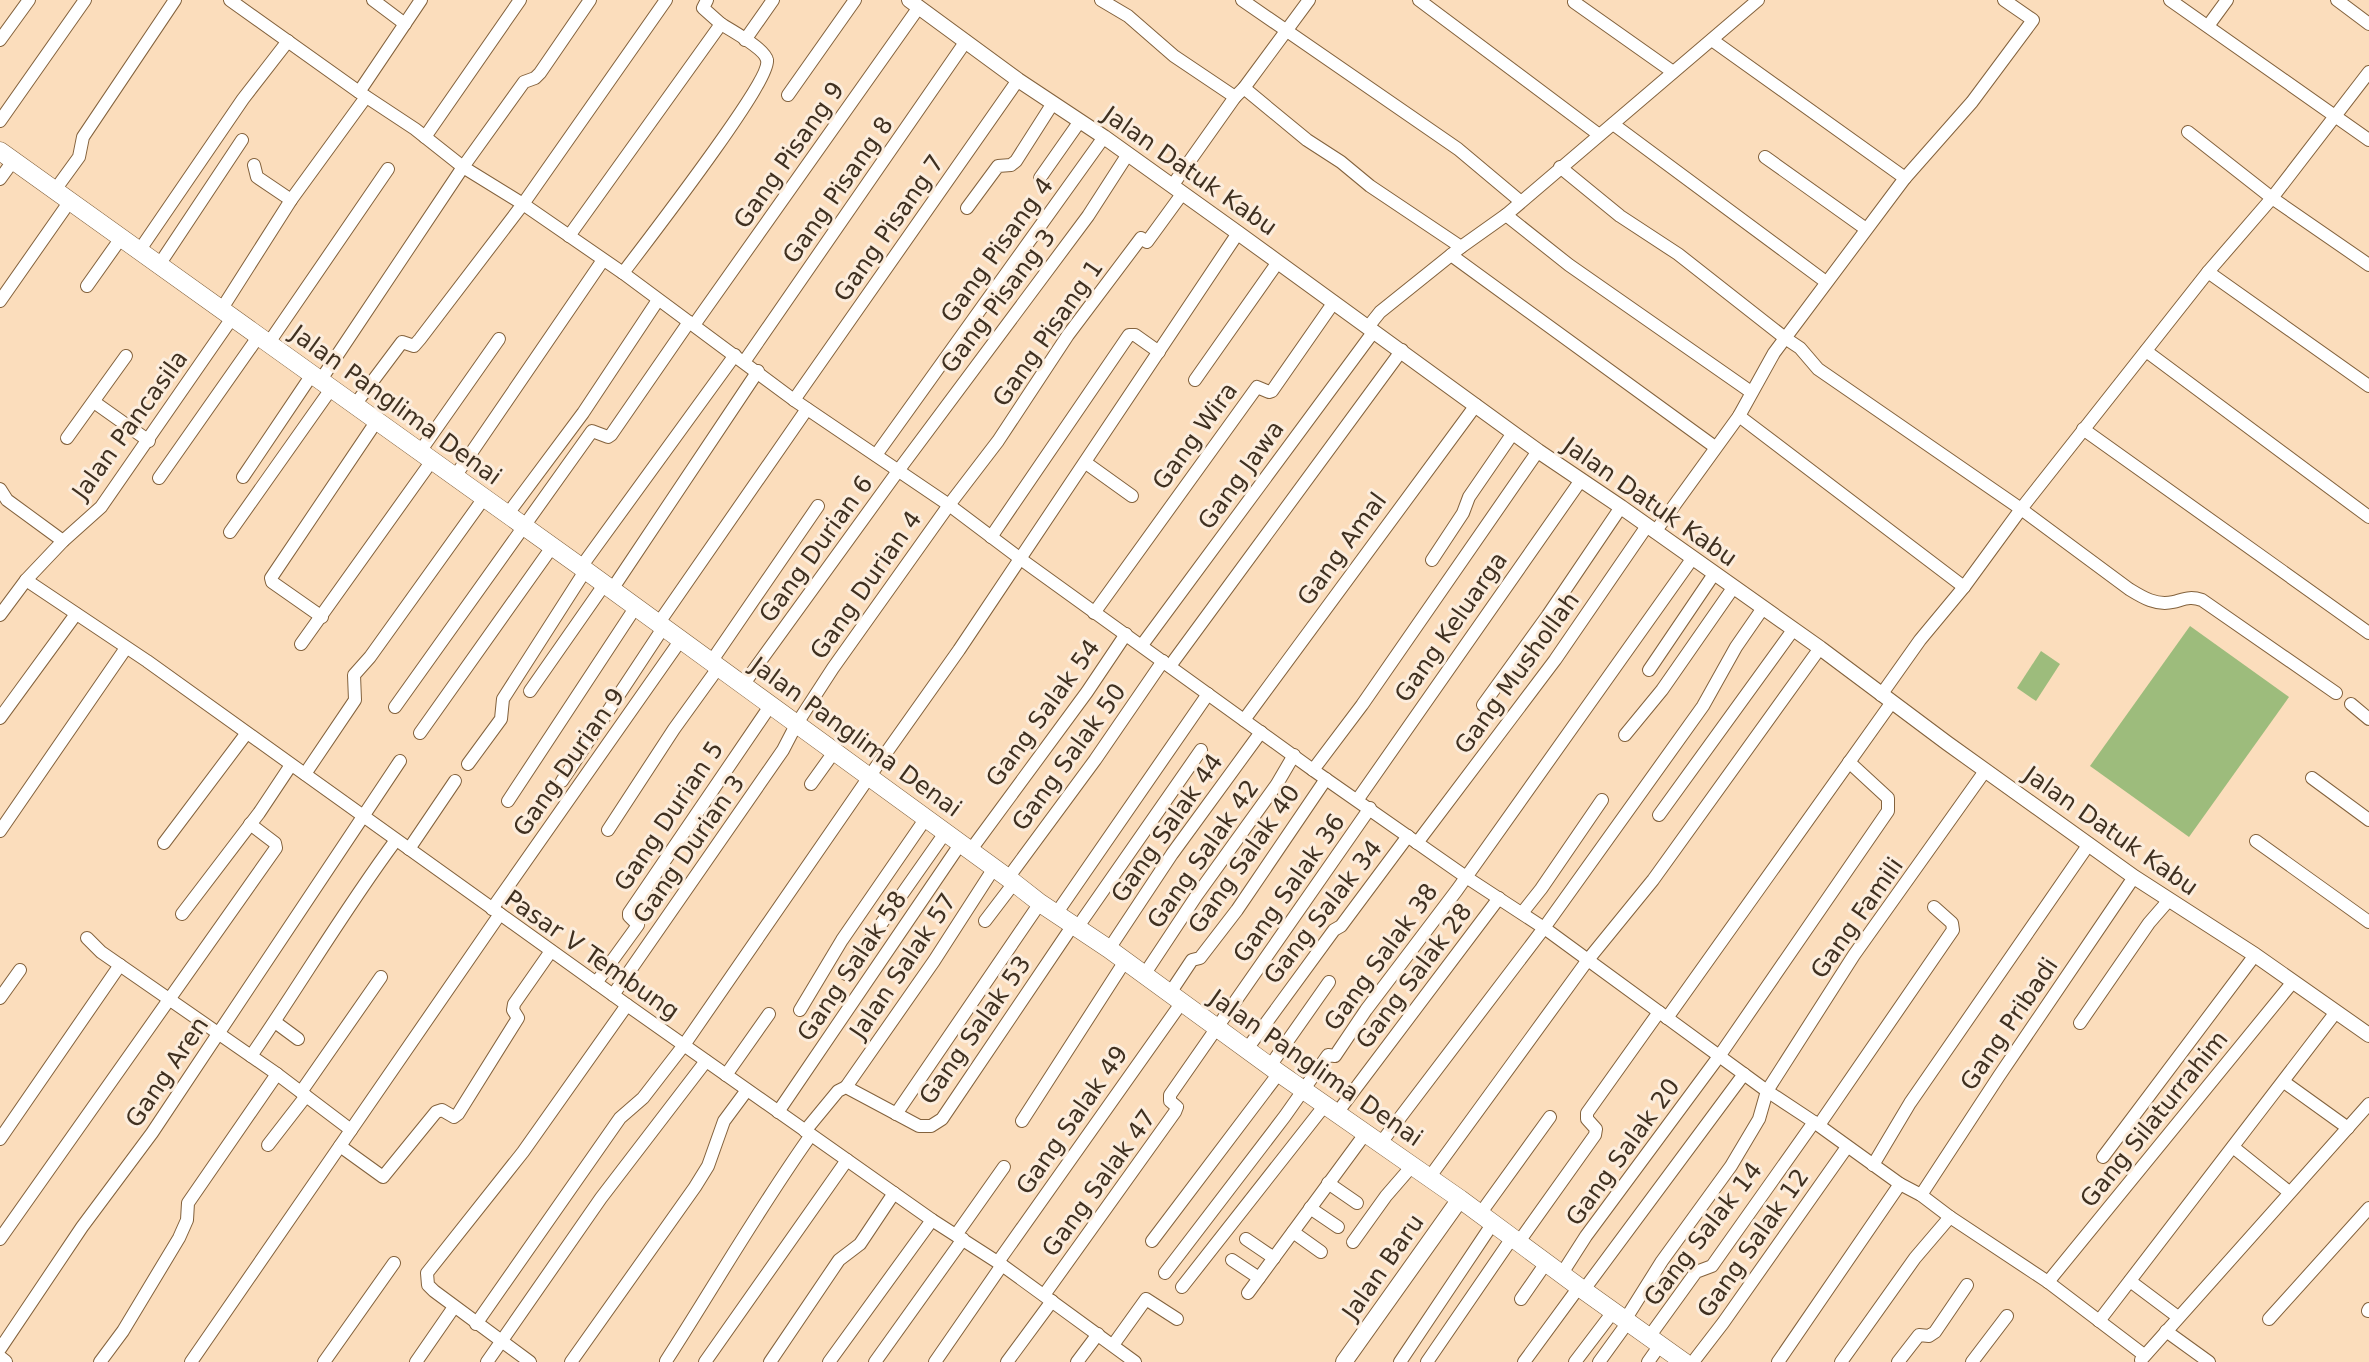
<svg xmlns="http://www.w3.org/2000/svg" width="2369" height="1362" font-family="'DejaVu Sans',sans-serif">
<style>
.green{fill:#9dbc7c}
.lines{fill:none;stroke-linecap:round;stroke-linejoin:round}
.minor-casing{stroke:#83623d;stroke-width:14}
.tertiary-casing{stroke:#83623d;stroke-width:16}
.secondary-casing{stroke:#83623d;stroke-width:18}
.primary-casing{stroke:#83623d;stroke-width:19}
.minor{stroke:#fff;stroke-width:12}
.tertiary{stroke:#fff;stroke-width:14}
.secondary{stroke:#fff;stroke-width:16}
.primary{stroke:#fff;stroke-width:18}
.labels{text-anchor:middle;stroke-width:6;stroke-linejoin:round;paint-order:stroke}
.street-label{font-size:24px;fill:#3f3020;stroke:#fceddd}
</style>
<rect width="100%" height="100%" fill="#fbddbc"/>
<g class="green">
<polygon points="2190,626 2289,697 2189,837 2090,766"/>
<polygon points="2041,651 2060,664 2036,701 2017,688"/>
</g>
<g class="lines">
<g class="minor-casing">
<g id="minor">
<polyline points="230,0 359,92 415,129 463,167 523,204 623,273 794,400 949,505 1022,560 1313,770 1466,877 1547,930 1767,1091 1814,1122 1900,1184 1921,1195 1950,1217 2048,1282 2144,1355"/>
<polyline points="373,0 405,24"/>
<polyline points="1101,0 1128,16 1174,56 1235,97"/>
<polyline points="1242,0 1458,149 1520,201"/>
<polyline points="1419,0 1598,134"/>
<polyline points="2170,0 2369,140"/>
<polyline points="2337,0 2369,24"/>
<polyline points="1574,2 1673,72"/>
<polyline points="2208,26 2227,0"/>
<polyline points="0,40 29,0"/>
<polyline points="745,40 773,0"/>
<polyline points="1244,88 1307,140 1341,162 1370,186 1461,247"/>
<polyline points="359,92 421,0"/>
<polyline points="788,95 855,0"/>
<polyline points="0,121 85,0"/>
<polyline points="1613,124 1826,282"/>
<polyline points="2188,132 2272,198 2369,265"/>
<polyline points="425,137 520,0"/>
<polyline points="1765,157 1866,229"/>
<polyline points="254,165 257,177 291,200"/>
<path d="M1560 167 1620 216 1678 254 1785 338 1800 348 1818 369 2021 509 2129 589C2142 597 2156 606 2173 602 2185 599 2190 596 2202 600L2336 693"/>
<polyline points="1040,178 1080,121"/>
<polyline points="1905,178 1972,102 2033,20 2004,0"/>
<polyline points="0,179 13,161"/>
<polyline points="1172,186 1235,97 1244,88 1309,0"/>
<polyline points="55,190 79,157 83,137 175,0"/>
<polyline points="967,208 998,166 1011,165 1016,161 1053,103"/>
<polyline points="1506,215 1569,265 1751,392"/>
<polyline points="569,236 721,24 703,8 707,0"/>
<polyline points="139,251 243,99 288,41"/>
<polyline points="1451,255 1715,447"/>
<polyline points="159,265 242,140"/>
<polyline points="2208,272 2369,386"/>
<path d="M623 273C644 245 772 80 767 60 765 49 731 30 721 24"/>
<polyline points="87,286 121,238"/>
<polyline points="0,301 70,201"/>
<polyline points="221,310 291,200 366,97"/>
<polyline points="694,325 919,7"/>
<polyline points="1368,327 1380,312 1461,247 1506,215 1758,0"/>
<polyline points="268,344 388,169"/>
<polyline points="2146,351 2369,517"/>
<polyline points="744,362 966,41"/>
<polyline points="1195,380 1278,262"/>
<polyline points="320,381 463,167 524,82 535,78 540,73 590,0"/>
<polyline points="794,400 1018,80"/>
<polyline points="94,402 149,441"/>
<polyline points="354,406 402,342 414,346 420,339 523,204 666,0"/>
<polyline points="1739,416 1964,587"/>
<polyline points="2083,429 2369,633"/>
<polyline points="67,438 126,356"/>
<polyline points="419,453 499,339"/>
<polyline points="876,455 1104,137"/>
<polyline points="1086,463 1132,496"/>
<polyline points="243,477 311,376"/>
<polyline points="159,478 258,337"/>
<polyline points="454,478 603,260"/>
<polyline points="0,489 7,500 63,541"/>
<polyline points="507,515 583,413 658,300"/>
<polyline points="230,532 331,389"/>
<polyline points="1655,532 1739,416 1774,353 1905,178 1712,40"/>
<polyline points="991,537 1129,335 1135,335 1159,352"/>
<polyline points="1432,560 1463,513 1469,497 1513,433"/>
<polyline points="581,567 735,355"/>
<polyline points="26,580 147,661 627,1005 932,1220 1002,1265 1135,1362"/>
<polyline points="611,591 758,371"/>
<polyline points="1094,613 1257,387 1269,392 1272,391 1334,302"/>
<polyline points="0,615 26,580 63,541 101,507 232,318"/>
<polyline points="322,617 272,582 271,578 376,422"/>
<polyline points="658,624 807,409"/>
<polyline points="301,644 431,462"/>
<polyline points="1142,645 1374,331"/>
<polyline points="711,662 818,506"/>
<polyline points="1170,666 1402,350"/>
<polyline points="1649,670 1714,574"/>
<polyline points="743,685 898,471 1088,216 1128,154"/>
<polyline points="530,691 604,585"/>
<polyline points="1881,695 1920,640 1964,587 2021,509 2208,272 2272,198 2369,72"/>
<polyline points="2351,704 2369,719"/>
<polyline points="1483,705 1548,615 1621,507"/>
<polyline points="395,707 592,431 608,437 611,435 689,322"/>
<polyline points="0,718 76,614"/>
<polyline points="1244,720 1476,405"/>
<polyline points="420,733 552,547"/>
<polyline points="1625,735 1662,690 1733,588"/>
<polyline points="468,764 501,719 503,699 585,571"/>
<polyline points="1313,770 1362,705 1538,451"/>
<polyline points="305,774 355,700 354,675 370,657 484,498"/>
<polyline points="2312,778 2369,820"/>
<polyline points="562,781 663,628"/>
<polyline points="811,784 834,752"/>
<polyline points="1358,799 1581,480"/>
<polyline points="508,801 635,608"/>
<polyline points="1659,815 1793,630"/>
<polyline points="608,830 674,729 718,668"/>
<polyline points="0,831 126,648"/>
<polyline points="2256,841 2369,922"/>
<polyline points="164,843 246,734"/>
<polyline points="1417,843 1555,660 1647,526"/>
<polyline points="409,849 455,781"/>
<polyline points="970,851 1087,692 1126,634"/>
<polyline points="1008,878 1095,760 1163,661"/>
<polyline points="492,909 680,641"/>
<polyline points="1522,913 1541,889 1602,800"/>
<polyline points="182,914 259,813 291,765"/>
<polyline points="1056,914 1208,694"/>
<polyline points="985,921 1014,883"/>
<polyline points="1077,928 1201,750"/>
<polyline points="87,938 101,952 277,1074 351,1130 191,1362"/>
<polyline points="1109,949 1172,854 1261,732"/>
<polyline points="846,974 945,833"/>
<polyline points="1144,975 1197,895 1277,784 1294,755"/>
<polyline points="596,983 638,925 629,916 629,913 770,706"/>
<polyline points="1170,993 1192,960 1200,958 1237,910 1326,779"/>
<polyline points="613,995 783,750 796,725 833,668 949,505 998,441 1068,335 1141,238 1147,242 1182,194"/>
<polyline points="0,998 20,970"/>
<polyline points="800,1010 842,940 926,818"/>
<polyline points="1667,1018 1892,702"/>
<polyline points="275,1022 298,1039"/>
<polyline points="2080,1023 2149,923 2169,900"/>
<polyline points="1247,1049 1334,930 1341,926 1408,836"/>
<path d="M251 1056C300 985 344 910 396 840"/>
<polyline points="1270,1066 1329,982"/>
<polyline points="726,1075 769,1014"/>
<polyline points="2284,1082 2348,1128"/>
<polyline points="846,1087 934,961 994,868"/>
<polyline points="301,1092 381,977"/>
<polyline points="778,1112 961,843"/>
<polyline points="1337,1113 1499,898"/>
<polyline points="896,1114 1040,903"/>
<polyline points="1022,1121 1125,961"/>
<polyline points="1819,1125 1953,930 1952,923 1934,907"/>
<polyline points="351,1130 500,914"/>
<polyline points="805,1131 838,1091 846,1087 919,1126 931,1126 942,1119 1073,925"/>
<polyline points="0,1139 120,965"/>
<polyline points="1380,1144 1544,928 1703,706 1736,647 1763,608"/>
<polyline points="268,1145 306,1096"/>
<polyline points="340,1146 383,1177 436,1112 442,1110 454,1117 458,1114 518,1018 513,1010 514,1004 551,951"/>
<polyline points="2233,1147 2289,1192"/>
<polyline points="2103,1157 2255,955"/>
<polyline points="1873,1165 1910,1103 2089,844"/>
<polyline points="1429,1178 1587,961 1653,880 1820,648"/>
<polyline points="1328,1183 1357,1203"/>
<polyline points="1921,1195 1999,1076 2134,877"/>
<polyline points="1310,1208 1338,1227"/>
<polyline points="1480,1214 1550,1117"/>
<polyline points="1293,1232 1321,1252"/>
<polyline points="956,1235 1004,1167"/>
<polyline points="0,1239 276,848 275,843 250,824"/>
<polyline points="1246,1239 1274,1258"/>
<polyline points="1152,1241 1279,1073"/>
<polyline points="1353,1242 1386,1196 1412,1166"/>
<polyline points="1518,1243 1595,1135 1596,1129 1587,1119 1587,1113 1659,1012"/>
<polyline points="1232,1260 1259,1278"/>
<polyline points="998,1262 1182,1002"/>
<polyline points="1165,1273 1285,1116 1328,1055 1335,1056 1366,1010 1457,890 1692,559"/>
<polyline points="1561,1275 1586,1236 1720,1055 1888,811 1888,798 1849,762"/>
<polyline points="2130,1281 2178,1317"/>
<polyline points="2048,1282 2292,983"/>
<polyline points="1182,1287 1325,1105"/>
<polyline points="1583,1291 1744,1074"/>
<polyline points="1248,1293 1365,1134"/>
<polyline points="1044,1295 1175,1112 1177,1107 1170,1101 1170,1095 1370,808"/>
<polyline points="1521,1299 1546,1263"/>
<polyline points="2368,1311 2369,1309"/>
<polyline points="2269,1319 2369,1208"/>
<polyline points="1625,1320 1662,1261 1731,1166 1759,1119 1767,1091 1854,955 1985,771"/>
<polyline points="2099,1321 2336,1012"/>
<polyline points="476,1324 620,1118 643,1098 684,1045 869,777 959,650 1238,233"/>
<polyline points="2166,1331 2209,1362"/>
<polyline points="1649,1337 1696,1272 1712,1266 1814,1122"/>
<polyline points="1113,1345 1146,1299 1177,1319"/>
<polyline points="0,1349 82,1227 152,1133 400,761"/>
<polyline points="2141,1360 2369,1104"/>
<path d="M666 1361C715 1285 759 1208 811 1135"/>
<polyline points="100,1362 123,1331 179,1238 187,1220 188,1203 277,1074"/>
<polyline points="324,1362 394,1263"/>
<polyline points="416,1362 454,1307"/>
<polyline points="487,1362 601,1198 706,1061"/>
<polyline points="530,1362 434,1291 428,1285 427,1273 523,1152 627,1005"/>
<polyline points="571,1362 695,1187 708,1166 724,1121 747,1090"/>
<polyline points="705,1362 847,1160"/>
<polyline points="770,1362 839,1260 860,1244 894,1193"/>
<polyline points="829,1362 932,1220"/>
<polyline points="875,1362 963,1239"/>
<polyline points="935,1362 1002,1265"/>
<polyline points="1007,1362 1052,1301"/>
<polyline points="1077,1362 1098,1334"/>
<polyline points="1400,1362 1493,1223"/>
<polyline points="1427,1362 1512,1238"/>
<polyline points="1524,1362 1579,1287"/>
<polyline points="1575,1362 1613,1312"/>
<polyline points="1599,1362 1628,1322"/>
<polyline points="1648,1362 1660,1345"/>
<polyline points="1693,1362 1723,1323 1847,1147"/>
<polyline points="1778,1362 1900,1184"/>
<polyline points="1841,1362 1915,1258 1950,1217"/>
<polyline points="1898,1362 1919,1335 1929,1336 1935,1332 1967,1285"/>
<polyline points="1972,1362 2007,1316"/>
</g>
</g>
<g class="tertiary-casing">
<g id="tertiary">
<polyline points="909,0 1018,80 1104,137 1238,233 1538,451 1621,507 1820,648 1947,743 2134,877 2255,955 2369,1035"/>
<polyline points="0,1358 5,1362"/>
</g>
</g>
<g class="secondary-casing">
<polyline id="secondary" points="1344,1362 1460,1199"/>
</g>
<g class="primary-casing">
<polyline id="primary" points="0,151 581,567 1008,878 1040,903 1109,949 1279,1073 1460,1199 1579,1287 1684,1362"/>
</g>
<use href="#minor" class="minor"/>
<use href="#tertiary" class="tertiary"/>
<use href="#secondary" class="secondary"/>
<use href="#primary" class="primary"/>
</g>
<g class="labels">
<g class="street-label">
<text transform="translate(789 155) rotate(-55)" y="8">Gang Pisang 9</text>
<text transform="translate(1190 171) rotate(35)" y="8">Jalan Datuk Kabu</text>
<text transform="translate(838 190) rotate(-55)" y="8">Gang Pisang 8</text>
<text transform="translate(889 228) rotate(-55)" y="8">Gang Pisang 7</text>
<text transform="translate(997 250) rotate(-54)" y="8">Gang Pisang 4</text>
<text transform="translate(998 301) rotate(-53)" y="8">Gang Pisang 3</text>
<text transform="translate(1048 333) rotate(-55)" y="8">Gang Pisang 1</text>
<text transform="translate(396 405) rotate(36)" y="8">Jalan Panglima Denai</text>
<text transform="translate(130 425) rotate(-54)" y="8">Jalan Pancasila</text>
<text transform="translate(1195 436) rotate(-54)" y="8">Gang Wira</text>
<text transform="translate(1241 475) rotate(-54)" y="8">Gang Jawa</text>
<text transform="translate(1650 502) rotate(35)" y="8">Jalan Datuk Kabu</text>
<text transform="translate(816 549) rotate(-54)" y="8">Gang Durian 6</text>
<text transform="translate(1342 549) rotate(-54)" y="8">Gang Amal</text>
<text transform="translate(866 585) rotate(-55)" y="8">Gang Durian 4</text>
<text transform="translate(1451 627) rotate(-55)" y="8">Gang Keluarga</text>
<text transform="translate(1517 673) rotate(-54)" y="8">Gang Mushollah</text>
<text transform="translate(1043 713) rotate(-54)" y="8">Gang Salak 54</text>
<text transform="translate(856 737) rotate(36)" y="8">Jalan Panglima Denai</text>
<text transform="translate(1069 757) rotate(-54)" y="8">Gang Salak 50</text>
<text transform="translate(569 762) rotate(-55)" y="8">Gang Durian 9</text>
<text transform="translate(669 816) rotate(-56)" y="8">Gang Durian 5</text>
<text transform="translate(1167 828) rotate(-55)" y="8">Gang Salak 44</text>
<text transform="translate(2111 831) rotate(35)" y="8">Jalan Datuk Kabu</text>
<text transform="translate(689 849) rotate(-55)" y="8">Gang Durian 3</text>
<text transform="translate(1203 854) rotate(-55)" y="8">Gang Salak 42</text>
<text transform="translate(1244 859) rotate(-55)" y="8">Gang Salak 40</text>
<text transform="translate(1289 888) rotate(-55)" y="8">Gang Salak 36</text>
<text transform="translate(1323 912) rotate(-52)" y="8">Gang Salak 34</text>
<text transform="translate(1857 918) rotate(-55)" y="8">Gang Famili</text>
<text transform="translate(592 955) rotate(35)" y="8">Pasar V Tembung</text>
<text transform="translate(1381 957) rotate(-54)" y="8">Gang Salak 38</text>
<text transform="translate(852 966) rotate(-56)" y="8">Gang Salak 58</text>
<text transform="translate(903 966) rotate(-56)" y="8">Jalan Salak 57</text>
<text transform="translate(1414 976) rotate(-53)" y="8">Gang Salak 28</text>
<text transform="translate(2009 1024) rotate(-56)" y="8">Gang Pribadi</text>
<text transform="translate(975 1030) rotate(-55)" y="8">Gang Salak 53</text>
<text transform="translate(1316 1068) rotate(35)" y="8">Jalan Panglima Denai</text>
<text transform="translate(167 1072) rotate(-56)" y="8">Gang Aren</text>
<text transform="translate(2154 1119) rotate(-51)" y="8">Gang Silaturrahim</text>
<text transform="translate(1072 1120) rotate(-55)" y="8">Gang Salak 49</text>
<text transform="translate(1623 1152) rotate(-54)" y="8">Gang Salak 20</text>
<text transform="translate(1099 1183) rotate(-54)" y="8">Gang Salak 47</text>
<text transform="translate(1703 1234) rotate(-52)" y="8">Gang Salak 14</text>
<text transform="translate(1753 1243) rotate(-55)" y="8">Gang Salak 12</text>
<text transform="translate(1383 1267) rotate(-55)" y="8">Jalan Baru</text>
</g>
</g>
</svg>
